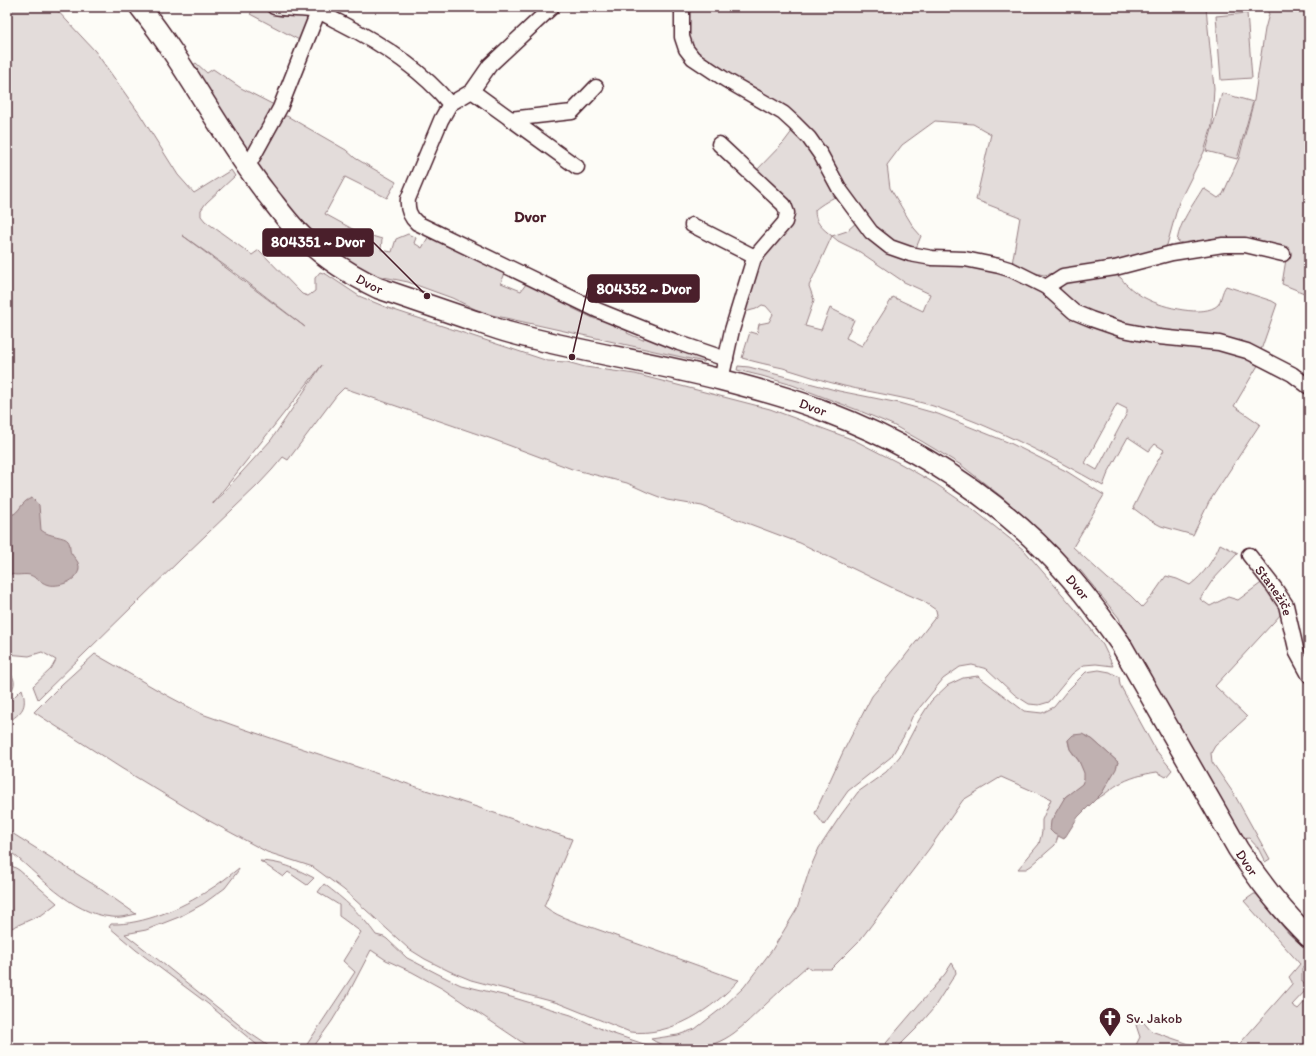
<svg xmlns="http://www.w3.org/2000/svg" width="1316" height="1056" font-family="Itim,sans-serif">
<style>
.green{fill:#e3dcda;stroke:#967e82;fill-rule:evenodd}
.water{fill:#c0b1b1;stroke:#91777b}
.lines{fill:none;stroke-linecap:round;stroke-linejoin:round}
.street-casing{stroke:#4a1f2b;stroke-width:17}
.secondary-casing{stroke:#4a1f2b;stroke-width:23}
.street{stroke:#fdfcf7;stroke-width:14}
.secondary{stroke:#fdfcf7;stroke-width:20}
.labels{text-anchor:middle;stroke-width:4;stroke-linejoin:round;paint-order:stroke}
.street-label{font-size:14px;fill:#4a1f2b;stroke:#fdfcf7}
.poi-label{font-size:14px;fill:#4a1f2b;stroke:#fdfcf7;text-anchor:start}
.quarter-label{font-size:16px;font-weight:bold;fill:#4a1f2b;stroke:#fdfcf7}
.leader{fill:none;stroke:#4a1f2b;stroke-width:1.5}
.callout-dot{fill:#4a1f2b;stroke:#fdfcf7;stroke-width:1.5}
.callout{fill:#4a1f2b;stroke:#4a1f2b;stroke-width:1.5}
.callout-label{font-size:15px;text-anchor:middle;font-weight:bold;fill:#fff}
</style>
<rect width="100%" height="100%" fill="#fdfcf7"/>
<filter id="ink" filterUnits="userSpaceOnUse"><feTurbulence type="fractalNoise" baseFrequency=".025" numOctaves="2"/><feDisplacementMap in="SourceGraphic" scale="8" xChannelSelector="R" yChannelSelector="G"/><feConvolveMatrix kernelMatrix="1 2 1 2 8 2 1 2 1" color-interpolation-filters="sRGB"/></filter>
<g filter="url(#ink)">
<g class="green">
<path d="M7 7H54L95 51 139 113 178 175 194 193 231 170 235 176 206 203 201 210V216L205 221 252 255 259 250 302 294 308 296 315 291V278L320 272 326 274 359 296 388 308 518 351 548 361 567 362 585 367 635 374 770 409 854 440 901 464 936 484 974 510 1024 550 1081 616 1103 645 1113 666 1096 664 1084 665 1072 674 1049 702 1039 705 1029 704 1015 695 987 669 972 665 960 667 943 679 912 717 904 736 891 757 848 791 824 825 815 813 843 752 872 696 899 664 937 615 936 610 923 601 893 588 800 543 702 506 667 500 649 493 627 483 572 469 492 439 344 388 336 396 288 460 283 457 272 470 258 485 182 558 38 699 33 686 51 669 56 660 42 652 29 656 7 654ZM182 235 238 275 305 327ZM322 365 271 440 213 504V503Z"/>
<polygon points="253,7 262,7 281,13 306,15 309,18 303,42 250,14 255,8"/>
<polygon points="685,7 1215,7 1206,8 1214,88 1212,125 1204,152 1179,202 1167,245 1156,254 1044,275 1022,270 1012,264 1020,217 976,200 991,134 973,124 935,121 902,145 887,165 890,188 914,228 921,236 914,253 873,230 811,135 717,73 687,43"/>
<path d="M1265 7H1309V295L1282 284 1287 253 1253 243 1251 239 1186 245 1177 241C1180 221 1193 205 1203 188L1218 198 1223 194 1239 158 1254 100 1265 29 1269 14Z"/>
<polygon points="1247,13 1252,78 1221,80 1216,16"/>
<polygon points="196,63 207,73 213,69 241,88 276,106 253,148 245,150 193,65"/>
<polygon points="1222,93 1253,102 1237,159 1206,151"/>
<polygon points="287,116 346,150 355,158 396,182 387,198 345,177 325,214 358,232 382,239 381,250 392,252 396,239 408,234 416,238 414,243 422,248 430,234 505,273 501,283 521,291 526,284 531,285 573,304 572,308 595,319 607,317 629,326 627,333 643,340 645,334 708,357 704,362 492,315 475,309 452,298 408,282 374,275 360,268 342,257 318,238 293,213 254,163 279,117"/>
<path d="M793 130 808 142 840 194C833 198 820 205 815 210 815 223 822 228 832 236L847 231 858 221 873 238 977 263 1032 283 1063 307 1260 362 1234 406 1260 424 1209 502 1193 535 1161 526 1148 519 1133 508 1149 476 1164 450 1155 444 1149 451 1128 437 1108 473 1103 486C1048 455 993 426 933 406 904 397 874 393 844 386 823 381 803 374 783 368 769 365 755 362 742 358L750 332 757 334 759 324 769 322 773 314 766 306 762 305 756 309 741 313 763 253 790 223 755 172 784 142ZM832 236 838 241 860 252 904 282 930 294 923 311 893 297 862 346 846 338 854 320 830 308 821 330 805 326 814 300 809 286ZM1117 404 1127 409V413L1097 470 1085 463Z"/>
<path d="M1112 274C1115 275 1119 276 1121 278 1123 280 1124 283 1127 285 1132 290 1140 296 1147 299 1162 307 1204 318 1218 305 1221 301 1222 291 1226 286L1272 301 1277 304 1261 350 1227 339 1136 331 1075 308 1060 292 1061 284 1066 279Z"/>
<path d="M738 366 749 367 839 391 899 403 938 414 1010 443 1066 471 1104 495 1073 547 1108 579 1130 595 1142 607 1152 596 1166 576 1177 579 1190 585C1204 574 1213 561 1220 544L1238 553 1212 581 1200 599 1210 606 1228 597 1238 600 1264 581 1283 612 1215 686 1247 717 1215 746 1211 753 1212 762 1234 794 1270 859 1265 862 1258 848 1249 838 1242 839 1126 637 1119 618 1080 570 1060 554 1035 527 1002 497 961 465 923 442 893 425 860 411 792 385 762 376 737 370Z"/>
<path d="M95 654 168 696 202 714 244 729 572 839 544 906C560 919 583 924 602 931 646 947 689 962 732 978L739 980C713 1009 671 1037 630 1032L558 1003 471 980 449 971 425 959 409 949 344 890 313 867 267 852 202 817 121 768 37 714 34 712 62 684Z"/>
<path d="M1099 670 1110 672 1119 677 1120 685 1155 749 1172 770 1166 777 1157 772C1143 774 1129 778 1117 785 1109 790 1105 795 1096 799L1102 793 1118 762 1092 739 1068 740C1068 742 1069 746 1070 749 1075 758 1090 771 1083 783 1079 789 1070 793 1065 797L1059 834 1055 845 1031 866 1026 869H1018L1039 844 1042 832V820L1051 799 1001 777 963 800 929 849 860 940 831 969H811L807 966C792 979 778 993 764 1006 754 1015 745 1025 734 1033 711 1050 676 1056 651 1039L678 1035 695 1029 722 1008 744 987 772 950 797 909 809 871 819 848 841 815 858 792 886 772 894 763 900 756 919 720 931 701 948 685 963 678 978 676 1024 711 1042 713 1054 707 1066 692 1086 672Z"/>
<path d="M7 671C17 678 16 688 7 695Z"/>
<path d="M22 689C28 708 22 712 7 723V704Z"/>
<path d="M7 830 96 886 136 914C128 916 120 918 112 917 70 914 38 873 7 849Z"/>
<path d="M260 861C281 862 295 868 314 878L307 885 288 872 283 877Z"/>
<polygon points="7,863 19,870 57,903 43,914 7,930"/>
<path d="M239 868 238 871 225 888 203 904 179 917 146 930 125 934 161 962 248 1032 273 1049H262L208 1004 136 950 109 927 111 924C143 925 182 908 209 890 219 884 229 876 239 868Z"/>
<path d="M324 884C344 899 362 915 376 935L384 937 387 939 407 958 448 979 461 985 511 997 571 1015 608 1032 647 1045 655 1049H532L443 989 412 972 386 960 371 950 346 998 332 1021 312 1049H304L355 972 343 961 361 932 339 916V905L318 892Z"/>
<polygon points="1254,894 1256,894 1289,934 1309,952 1309,967 1302,968 1302,981 1307,989 1292,1005 1298,1009 1309,997 1309,1049 1235,1049 1292,984 1292,982 1289,977 1300,964 1244,901"/>
<polygon points="952,963 955,968 956,973 933,1009 917,1028 896,1049 881,1049 945,974"/>
<polygon points="1139,1017 1151,1031 1198,1047 1212,1047 1217,1049 1134,1049 1140,1037 1136,1025"/>
</g>
<g class="water">
<path d="M32 498 39 505 41 530C49 537 65 536 68 541 71 545 69 549 71 553 74 558 78 560 79 566 80 580 61 587 49 585 43 584 37 578 30 575 22 573 13 578 7 571V514H14C21 509 22 501 32 498Z"/>
<polygon points="1082,734 1092,739 1118,762 1116,769 1102,793 1078,817 1064,839 1054,834 1050,830 1051,821 1065,797 1082,784 1084,779 1084,773 1079,761 1070,749 1068,740 1073,735"/>
</g>
<g class="lines">
<g class="street-casing">
<g id="street">
<path d="M274 7C288 10 303 8 317 11 324 13 332 19 339 22 379 42 421 69 450 104"/>
<path d="M552 7 490 65 472 91 450 104 441 120 408 199C407 209 409 216 417 223L597 310 679 343 726 359"/>
<polyline points="682,7 682,37 686,49 693,58 726,80 783,113 794,123 809,138 821,155 840,190 871,232 890,247 910,254 932,258 965,259 999,266 1012,270 1046,287 1074,312 1091,319 1123,330 1159,337 1219,343 1247,351 1292,374 1309,387"/>
<polyline points="472,91 577,167"/>
<polyline points="510,119 572,112 596,87"/>
<polyline points="719,144 784,205 787,213 785,222 754,258 732,330 721,380"/>
<polyline points="247,168 280,108 320,7"/>
<polyline points="692,225 755,257"/>
<polyline points="1046,287 1063,276 1115,268 1172,253 1223,245 1245,245 1283,254"/>
<path id="s1" d="M1249 555 1274 587 1286 605 1297 653 1309 675"/>
</g>
</g>
<g class="secondary-casing">
<g id="secondary">
<path id="s2" d="M140 7C187 66 220 134 266 193 278 208 289 224 303 237 324 258 351 275 378 288 407 298 437 308 466 318 481 323 496 329 511 333 581 352 652 362 722 380 757 389 791 398 824 411 916 446 1000 499 1066 573 1086 595 1103 619 1120 643L1238 849C1259 881 1281 910 1309 937"/>
</g>
</g>
<use href="#street" class="street"/>
<use href="#secondary" class="secondary"/>
</g>
</g>
<defs>
<g id="church-pin" transform="scale(1.15)"><path d="M0 17L-7.5 6A9.5 9.5 0 1 1 7.5 6Z" fill="#4a1f2b" stroke="#fdfcf7"/><path d="M-1.2-6h2.4v3.5h3.3v2.4h-3.3V6h-2.4V-.1h-3.3v-2.4h3.3Z" fill="#fff"/></g>
</defs>
<g fill-rule="evenodd">
<use href="#church-pin" x="1110" y="1018"/>
</g>
<g class="labels">
<g class="street-label">
<text dy="5" stroke="none"><textPath href="#s2" startOffset="364">Dvor</textPath></text>
<text dy="5" stroke="none"><textPath href="#s2" startOffset="825">Dvor</textPath></text>
<text dy="5" stroke="none"><textPath href="#s2" startOffset="1149">Dvor</textPath></text>
<text dy="5" stroke="none"><textPath href="#s1" startOffset="44">Stanežiče</textPath></text>
<text dy="5" stroke="none"><textPath href="#s2" startOffset="1473">Dvor</textPath></text>
</g>
<g class="poi-label">
<text x="1126" y="1023">Sv. Jakob</text>
</g>
<g class="quarter-label">
<text x="530" y="222">Dvor</text>
</g>
</g>
<path class="leader" d="M427 296L373 242M572 357L588 288"/>
<g class="callout-dot">
<circle cx="427" cy="296" r="4"/>
<circle cx="572" cy="357" r="4"/>
</g>
<g class="callout">
<rect x="263" y="229" width="110" height="27" rx="4"/>
<rect x="588" y="275" width="111" height="27" rx="4"/>
</g>
<g class="callout-label">
<text x="318" y="247">804351 ~ Dvor</text>
<text x="644" y="294">804352 ~ Dvor</text>
</g>
<rect width="1316" height="1056" fill="none" stroke="#fdfcf7" stroke-width="24"/>
<rect x="12" y="12" width="1292" height="1032" fill="none" stroke="#4a1f2b" stroke-width="1.5" filter="url(#ink)"/>
</svg>
